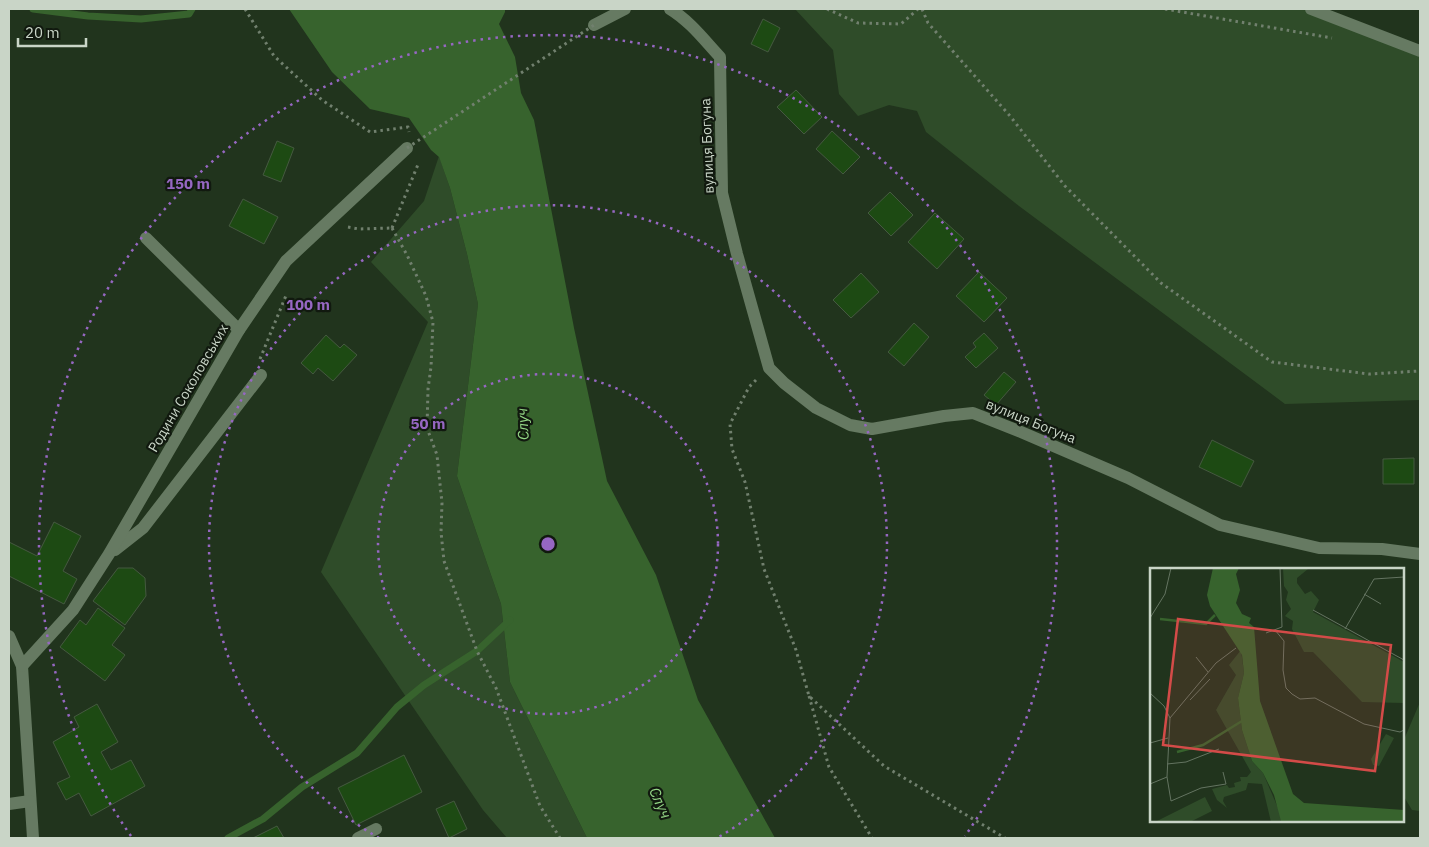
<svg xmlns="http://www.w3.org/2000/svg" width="1429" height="847" font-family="'IBM Plex Sans',sans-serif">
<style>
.green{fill:#2f4c29}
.water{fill:#37632d}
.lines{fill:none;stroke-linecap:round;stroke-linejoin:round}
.stream{stroke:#37632d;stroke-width:7}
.building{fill:#1d4a13;stroke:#455940}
.path{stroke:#71806e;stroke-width:3;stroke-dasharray:2.5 4;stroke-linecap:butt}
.minor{stroke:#667a62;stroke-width:12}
.path-bridge{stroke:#71806e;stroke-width:3;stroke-dasharray:2.5 4;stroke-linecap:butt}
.ring{fill:none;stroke:#9667c2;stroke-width:2.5;stroke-dasharray:2.5 5}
.labels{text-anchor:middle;stroke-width:4.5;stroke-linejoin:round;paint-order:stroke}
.street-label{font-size:14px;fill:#c9d5c7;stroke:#11190f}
.water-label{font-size:15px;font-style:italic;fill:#94d686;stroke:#11190f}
.inset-river{fill:none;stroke:#37632d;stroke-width:2.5}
.inset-road{fill:none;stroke:#647461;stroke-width:1}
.view{fill:#d34b48;fill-opacity:0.15;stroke:#d34b48;stroke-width:2.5}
.inset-edge{fill:none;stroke:#c9d5c7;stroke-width:2.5}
.centre{fill:#9667c2;stroke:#11190f;stroke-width:2.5}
.ring-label{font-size:15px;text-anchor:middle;font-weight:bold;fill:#9667c2;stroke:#11190f;stroke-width:4.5;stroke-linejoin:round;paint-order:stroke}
</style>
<rect width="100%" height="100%" fill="#21341d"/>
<g class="green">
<polygon points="795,9 1306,9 1420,55 1420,400 1285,404 1019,206 926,132 917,111 889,105 858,116 839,94 833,50"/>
<polygon points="439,156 450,188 467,254 478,304 457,476 501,604 510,682 587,838 507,838 483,810 321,572 428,322 371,262 424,201"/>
<polygon points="1420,702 1420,811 1412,810 1403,795 1403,742"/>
</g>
<polygon class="water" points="289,9 505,9 505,12 499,24 515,57 521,93 534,120 574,328 607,481 656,575 698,700 775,838 587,838 510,682 501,604 457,476 478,304 467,254 450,188 439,157 431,150 409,118 370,109 332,72"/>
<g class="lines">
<g class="stream">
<polyline points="33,9 88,16 141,19 189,14 192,9"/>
<polyline points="228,838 263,819 302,787 357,753 397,707 424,685 477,651 510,620"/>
</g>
</g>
<g class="building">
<polygon points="763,19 780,28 768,52 751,44"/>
<polygon points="796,90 822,117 804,134 777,107"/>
<polygon points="832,131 860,157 843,174 816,149"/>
<polygon points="277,141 294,148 281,182 263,175"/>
<polygon points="890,192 913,215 891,236 868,213"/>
<polygon points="243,199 278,217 264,244 229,226"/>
<polygon points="935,213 964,239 937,269 908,242"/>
<polygon points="979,272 1007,298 984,322 956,296"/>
<polygon points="861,273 879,292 851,318 833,300"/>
<polygon points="914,323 929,337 904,366 888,352"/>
<polygon points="984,333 998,348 976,368 965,357 976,347 973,343"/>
<polygon points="326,335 340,348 344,344 357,355 333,381 318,368 313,374 301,363"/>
<polygon points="1004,372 1016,382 996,405 984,395"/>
<polygon points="1212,440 1254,461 1241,487 1199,467"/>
<polygon points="1414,458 1414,484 1383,484 1383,459"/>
<polygon points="54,522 81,536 63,571 77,579 64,604 9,576 9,542 37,556"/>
<polygon points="118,568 133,568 145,578 146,596 125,625 93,601"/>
<polygon points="98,608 125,628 112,645 125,655 105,681 60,647 80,620 86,625"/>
<polygon points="97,704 118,742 101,752 111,770 131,760 145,786 91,816 79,793 66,800 57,783 70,777 53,742 79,727 74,717"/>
<polygon points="404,755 422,792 356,825 338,788"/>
<polygon points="454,801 467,829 449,838 436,809"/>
<polygon points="277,826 284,838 253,838"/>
</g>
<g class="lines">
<g class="path">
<polyline points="245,9 274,56 322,100 370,132 408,127 409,132"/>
<polyline points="827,9 858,23 901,24 918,9"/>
<polyline points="922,9 928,23 1010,116 1065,186 1161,283 1272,362 1369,374 1420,371"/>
<polyline points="1165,9 1332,38"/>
<polyline points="348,227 359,229 392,228"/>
<polyline points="392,228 407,255 426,296 433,322 431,367 428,389 427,428 437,455 442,503 441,532 444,561 477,651 496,688 540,806 560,838"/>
<polyline points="392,228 419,162"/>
<polyline points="260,359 287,293"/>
<polyline points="756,380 749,387 730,424 732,449 745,482 764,569 796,650 809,696 884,766 1005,838"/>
<polyline points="809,696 829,767 872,838"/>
</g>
<g class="minor">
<path d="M670 9C690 21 705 41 720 57L722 193 737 254 769 368 784 383 816 408 850 425 872 429 944 416 973 413 1021 432 1128 478 1220 525 1319 548 1382 549 1420 554"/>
<polyline points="1311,9 1420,51"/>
<polyline points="594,25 625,9"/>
<polyline points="146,238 239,330"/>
<polyline points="115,550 143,528 261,375"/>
<polyline points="9,636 22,666 33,838"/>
<polyline points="22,666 73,610 109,554 239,330 286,261 407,148"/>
<polyline points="9,804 30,801"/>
<polyline points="358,838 376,829"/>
</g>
<polyline class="path-bridge" points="407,148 594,25"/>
</g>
<g class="ring">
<circle cx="548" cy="544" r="170"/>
<path d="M379 838A339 339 0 1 1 717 838"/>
<path d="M131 836A509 509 0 1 1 965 836"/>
</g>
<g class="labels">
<g class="street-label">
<text transform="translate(707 146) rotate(-92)" y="5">вулиця Богуна</text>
<text transform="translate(188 388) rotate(-60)" y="5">Родини Соколовських</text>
<text transform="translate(1031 421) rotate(22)" y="5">вулиця Богуна</text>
</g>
<g class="water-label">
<text transform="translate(523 424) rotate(-93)" y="5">Случ</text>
<text transform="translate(660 803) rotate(65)" y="5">Случ</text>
</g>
</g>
<g transform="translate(1150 568)">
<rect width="254" height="254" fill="#21341d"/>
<path d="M133 0 158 1 147 10V15L155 26 161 23 169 32 163 44 254 94V135L212 134 163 84H154L142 61 143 53 135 48 141 41 136 32 138 24 134 18ZM91 82 94 105 88 130 92 162 102 193 113 205 134 254H121L112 216 98 215 96 222 74 229 73 233 77 240 67 232 62 221 77 217 79 220 85 219 84 215 91 213 90 209H97L101 204 66 142 86 107 79 97ZM236 166 244 170 229 198 223 197 221 191ZM55 229 62 243 40 254H5Z" fill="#2f4c29"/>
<path d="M63 0H89L86 6 90 22 86 35 92 46 101 50 99 55 104 59 110 133 143 226 154 235 254 242V254L131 253 124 227 113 205 102 193 92 162 88 130 94 105 92 87 60 38 57 27Z" fill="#37632d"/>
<path class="inset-river" d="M10 51 56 56 65 47M27 184 53 177 92 153"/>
<path class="inset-road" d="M214 26 231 36M163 42 254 92M0 50 15 26 21 0M195 61 224 11 254 9M125 62 134 73 133 102 136 120 142 126 150 131 165 130 214 156 250 164 254 162M116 65 132 59 130 0M46 89 58 104M0 125 14 138 20 150 17 209 21 233 51 220 76 216 73 204M40 132 60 111M20 150 66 95 86 80M0 175 18 170M17 196 36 194 69 181M0 216 17 209"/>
<path class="view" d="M28 51 241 77 225 203 13 177Z"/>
<rect width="254" height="254" class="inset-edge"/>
</g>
<circle cx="548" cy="544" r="8" class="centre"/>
<g class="ring-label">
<text x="188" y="189">150 m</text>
<text x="308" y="310">100 m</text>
<text x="428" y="429">50 m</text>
</g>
<rect width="1429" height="847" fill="none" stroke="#c9d5c7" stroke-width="20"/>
<path d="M18 38v8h68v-8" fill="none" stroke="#c9d5c7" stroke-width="2.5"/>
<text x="25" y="38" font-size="15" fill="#c9d5c7" stroke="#11190f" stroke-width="4" paint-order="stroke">20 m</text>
</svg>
